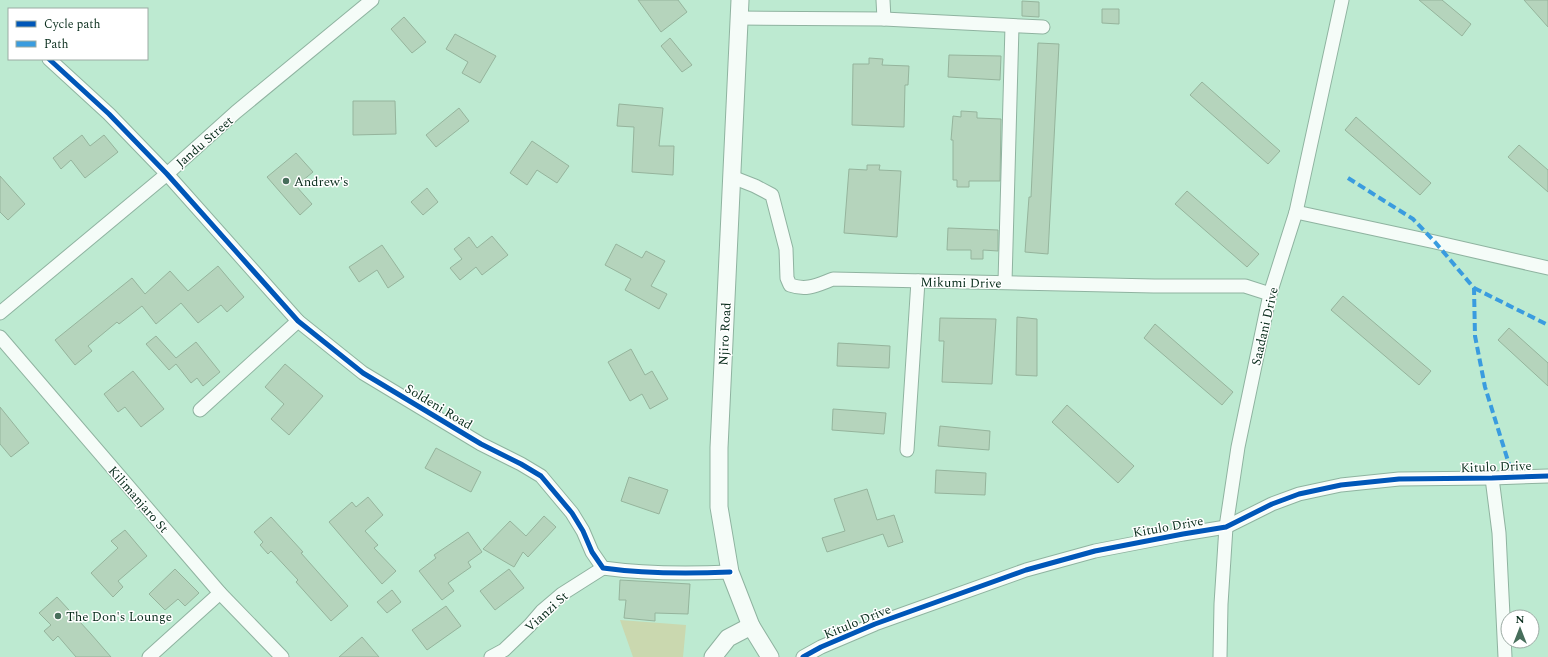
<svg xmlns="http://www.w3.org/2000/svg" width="1548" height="657" font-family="Spectral,serif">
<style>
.green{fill:#cad8af}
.building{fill:#b5d4bc;stroke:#95b49c}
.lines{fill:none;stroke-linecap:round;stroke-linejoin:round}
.minor-casing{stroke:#8fb3a0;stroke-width:15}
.tertiary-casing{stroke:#8fb3a0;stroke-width:19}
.minor{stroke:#f5fcf8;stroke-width:13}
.tertiary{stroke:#f5fcf8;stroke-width:17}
.quiet{stroke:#3a9cdf;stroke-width:4;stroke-dasharray:8 4;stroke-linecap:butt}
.cycleway-casing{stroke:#fff;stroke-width:8}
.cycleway{stroke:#0057b8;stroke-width:5}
.poi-dot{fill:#476e5b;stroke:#fff;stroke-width:1.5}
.labels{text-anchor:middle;stroke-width:3;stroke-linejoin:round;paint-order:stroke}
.street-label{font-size:13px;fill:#082c1b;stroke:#fff}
.poi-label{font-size:13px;fill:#082c1b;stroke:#fff;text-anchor:start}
</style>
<rect width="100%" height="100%" fill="#bdead1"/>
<polygon class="green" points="620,620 686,625 683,657 633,657"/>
<g class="building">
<polygon points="638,0 678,0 687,12 661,32"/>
<polygon points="1419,0 1442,0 1471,24 1462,36"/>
<polygon points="1524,0 1548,0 1548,27"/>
<polygon points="1022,1 1039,2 1039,17 1022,16"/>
<polygon points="1102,9 1119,9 1119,24 1102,23"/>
<polygon points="404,17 426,42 412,53 391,29"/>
<polygon points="455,34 496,56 480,83 462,73 468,62 446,49"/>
<polygon points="670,38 692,65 682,72 661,46"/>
<polygon points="1038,43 1059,44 1048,254 1025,252 1029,197 1031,197"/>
<polygon points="949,55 1001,56 1000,80 948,77"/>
<polygon points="869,58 883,59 882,65 909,66 908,85 905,85 904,127 852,125 853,64 869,64"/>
<polygon points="1202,82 1280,151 1268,164 1190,95"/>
<polygon points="353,101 395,101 396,134 353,135"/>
<polygon points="619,104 663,108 659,146 674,146 673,175 632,172 634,127 617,126"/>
<polygon points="459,108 469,121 436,147 426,135"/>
<polygon points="961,111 977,112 977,118 1001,119 1000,181 969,181 969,187 957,187 957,180 953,180 953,140 951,140 953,116 961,117"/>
<polygon points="1356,117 1431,183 1420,195 1345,130"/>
<polygon points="82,135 90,146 104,135 118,152 85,178 71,160 61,169 53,158"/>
<polygon points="532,141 569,166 557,183 537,170 527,185 510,173"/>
<polygon points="1519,145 1548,170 1548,192 1508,157"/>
<polygon points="296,153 313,172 296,186 312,204 300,215 267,177"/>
<polygon points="867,165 880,165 879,170 901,171 897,237 844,233 849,169 867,170"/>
<polygon points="0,176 25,204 8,220 0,212"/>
<polygon points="427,188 438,202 423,215 411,202"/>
<polygon points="1187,191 1259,254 1247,267 1175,204"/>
<polygon points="948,228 998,230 998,251 983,250 983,259 971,259 971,250 947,250"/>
<polygon points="492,236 508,255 482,275 476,267 460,280 450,268 462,259 454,249 469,237 477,248"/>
<polygon points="616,244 642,258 646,251 665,261 651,286 667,294 659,309 625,290 631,279 605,265"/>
<polygon points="382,245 404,277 388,288 377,270 359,282 349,267"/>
<polygon points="218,266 244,297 227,312 221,305 198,323 181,303 156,324 142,306 119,324 117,322 88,346 92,351 75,365 55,340 132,278 145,294 170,271 188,291"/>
<polygon points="1343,296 1431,371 1419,385 1331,310"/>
<polygon points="1017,317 1037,319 1037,376 1016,375"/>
<polygon points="940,318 996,319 992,384 942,382 944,341 939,341"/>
<polygon points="1155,324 1233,392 1222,405 1144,338"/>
<polygon points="1509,328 1548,363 1548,386 1498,340"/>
<polygon points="156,336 176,358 196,342 220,372 203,386 197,378 191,383 176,364 169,370 146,344"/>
<polygon points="838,343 890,346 889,368 837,366"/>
<polygon points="631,349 645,375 652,371 668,399 650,409 642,394 630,401 608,362"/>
<polygon points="285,364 323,396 289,435 271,419 284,404 265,387"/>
<polygon points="133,371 164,409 141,427 125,407 118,412 104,394"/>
<polygon points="1067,405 1134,466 1118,483 1052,422"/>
<polygon points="0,407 29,443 11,457 0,444"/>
<polygon points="833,409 886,413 884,434 832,430"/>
<polygon points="940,426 990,431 989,450 938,446"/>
<polygon points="436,448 481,472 471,492 425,468"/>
<polygon points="936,470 986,473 985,495 935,493"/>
<polygon points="629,477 668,490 659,514 621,501"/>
<polygon points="867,489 877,520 894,515 903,542 888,547 883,534 827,552 822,538 845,531 834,499"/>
<polygon points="368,497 383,515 365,531 378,545 374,548 396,571 382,584 329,522 352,502 356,507"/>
<polygon points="544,516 556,527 528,557 523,552 514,567 483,549 510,521 526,536"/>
<polygon points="271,517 303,552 301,553 348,606 331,621 296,582 298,580 271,551 268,554 260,545 263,542 254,532"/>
<polygon points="125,530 147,556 118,581 123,587 113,597 91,573 118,548 111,541"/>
<polygon points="468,532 482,552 468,562 471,567 448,583 454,591 442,600 419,571 436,558 434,555"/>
<polygon points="175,569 199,593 185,606 178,599 165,610 149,594"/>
<polygon points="509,569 524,588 495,610 480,591"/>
<polygon points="620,580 690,584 688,614 655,613 655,621 624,618 626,600 619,600"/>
<polygon points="392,590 401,602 387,613 377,602"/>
<polygon points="57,597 91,634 111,657 76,657 58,636 53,641 44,631 51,625 39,613"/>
<polygon points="446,606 461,626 427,650 412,630"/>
<polygon points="362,637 379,657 339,657"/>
</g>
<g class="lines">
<g class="minor-casing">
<g id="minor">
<polyline points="883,0 884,19"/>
<polyline points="739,18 884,19 1043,27"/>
<path d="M49 59 109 114 167 174 298 321 363 373 481 444 521 464 541 476 572 513 583 531 592 552 603 568C646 574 687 574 730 572"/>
<path d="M732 177 755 186 772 195 786 249 787 278 790 285C807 291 817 285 833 279L1154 286H1245L1270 294"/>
<polyline points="1296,212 1435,242 1548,268"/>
<polyline points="1005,282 1012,26"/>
<polyline points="0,313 167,174 236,112 372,0"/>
<polyline points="0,337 220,593 282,657"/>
<polyline points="200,410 298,321"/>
<polyline points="907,450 918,281"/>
<polyline points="1492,478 1499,533 1505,657"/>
<polyline points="149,657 220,593"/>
<polyline points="491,657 504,650 530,625 542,611 562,594 603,568"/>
<polyline points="803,657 821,647 875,624 1026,570 1095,551 1183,534 1226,527 1272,504 1299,494 1341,485 1399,479 1492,478 1548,476"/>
<polyline points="1220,657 1221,604 1226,527 1238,447 1270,294 1296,212 1342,0"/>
</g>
</g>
<g class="tertiary-casing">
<g id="tertiary">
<polyline points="740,0 719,448 719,507 730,572 751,626 770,657"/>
<polyline points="713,657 728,638 751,626"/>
</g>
</g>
<use href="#minor" class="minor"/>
<use href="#tertiary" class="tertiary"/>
<g class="quiet">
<polyline points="1348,178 1413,219 1435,242 1474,288 1475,336 1485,387 1513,477"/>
<polyline points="1474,288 1548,325"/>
</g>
<g class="cycleway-casing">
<g id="cycleway">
<path d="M49 59 109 114 167 174 298 321 363 373 481 444 521 464 541 476 572 513 583 531 592 552 603 568C646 574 687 574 730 572"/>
<polyline points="803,657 821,647 875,624 1026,570 1095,551 1183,534 1226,527 1272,504 1299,494 1341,485 1399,479 1492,478 1548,476"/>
</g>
</g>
<use href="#cycleway" class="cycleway"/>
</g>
<g class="poi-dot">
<circle cx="286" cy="181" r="4"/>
<circle cx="58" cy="616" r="4"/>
</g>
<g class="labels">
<g class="street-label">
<text transform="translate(204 141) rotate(-41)" y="5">Jandu Street</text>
<text transform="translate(961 282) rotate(1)" y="5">Mikumi Drive</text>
<text transform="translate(1264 326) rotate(-77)" y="5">Saadani Drive</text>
<text transform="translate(724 334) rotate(-87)" y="5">Njiro Road</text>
<text transform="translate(439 406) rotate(31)" y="5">Soldeni Road</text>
<text transform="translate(1496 466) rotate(-2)" y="5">Kitulo Drive</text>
<text transform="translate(139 499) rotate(49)" y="5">Kilimanjaro St</text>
<text transform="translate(1168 526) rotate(-10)" y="5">Kitulo Drive</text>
<text transform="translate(546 611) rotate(-42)" y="5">Vianzi St</text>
<text transform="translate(857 621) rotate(-22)" y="5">Kitulo Drive</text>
</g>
<g class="poi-label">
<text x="294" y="186">Andrew's</text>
<text x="66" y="621">The Don's Lounge</text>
</g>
</g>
<rect x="8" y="8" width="140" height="52" fill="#ffffff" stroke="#9caba4"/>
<rect x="16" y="21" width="20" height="6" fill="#0057b8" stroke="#9caba4"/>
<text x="44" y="28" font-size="12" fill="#082c1b">Cycle path</text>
<rect x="16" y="41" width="20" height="6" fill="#3a9cdf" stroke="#9caba4"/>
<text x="44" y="48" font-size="12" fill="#082c1b">Path</text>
<g transform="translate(1520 629)"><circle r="19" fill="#ffffff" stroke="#9caba4"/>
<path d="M0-3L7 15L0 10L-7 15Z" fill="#476e5b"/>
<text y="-6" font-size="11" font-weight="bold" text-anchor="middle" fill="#082c1b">N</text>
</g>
</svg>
